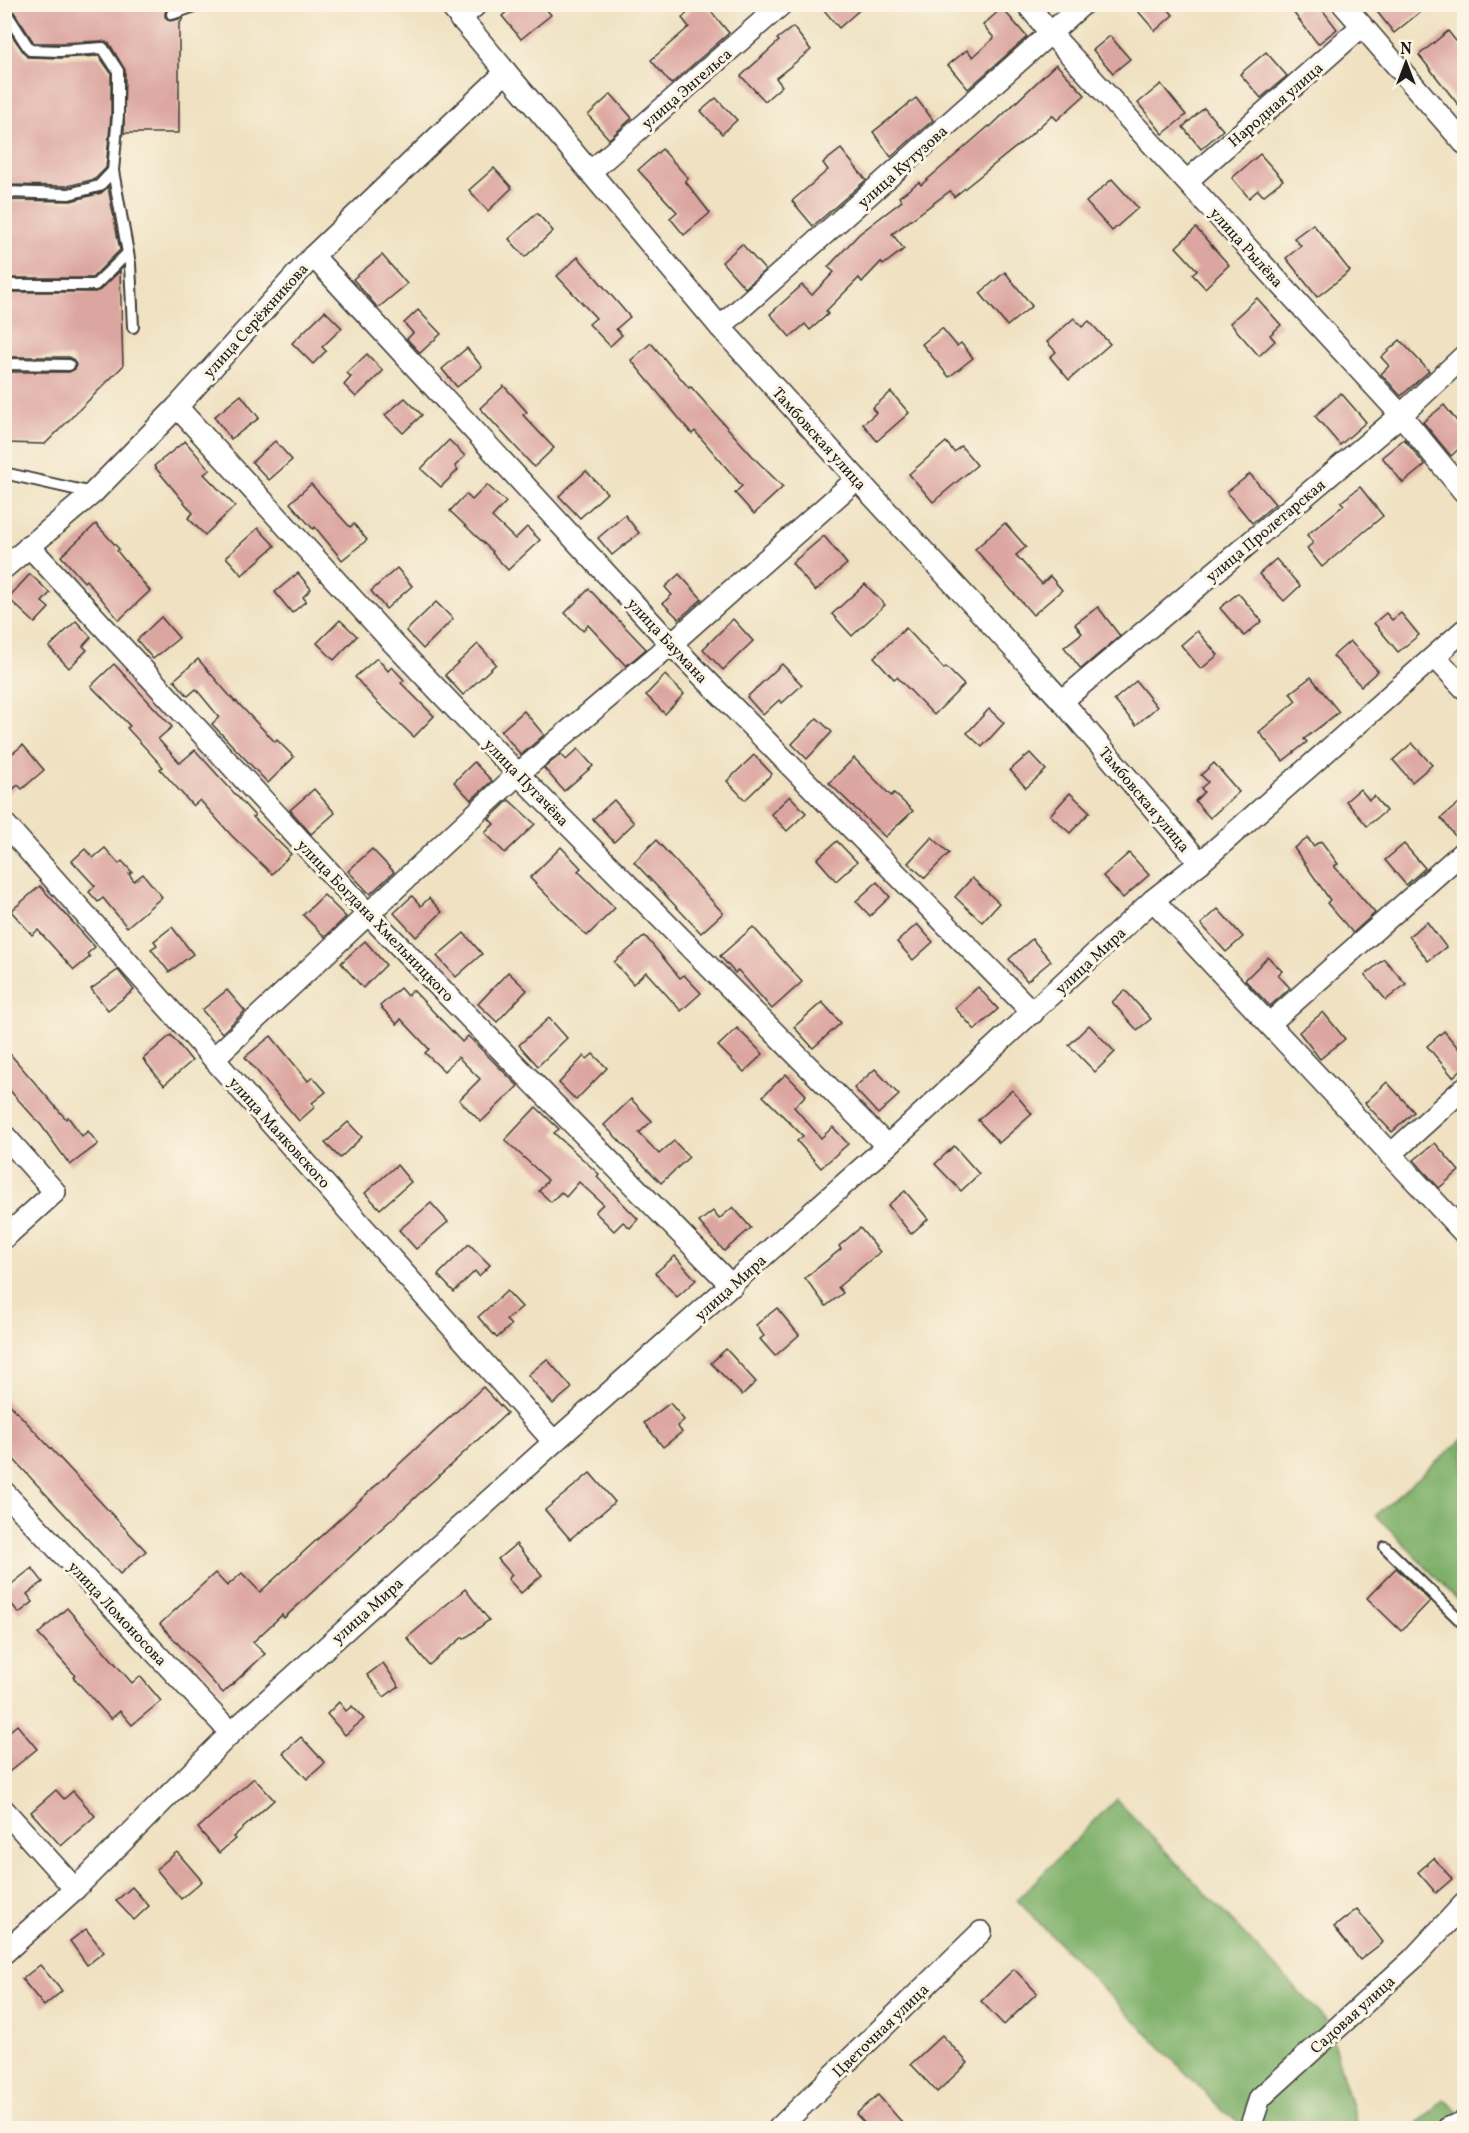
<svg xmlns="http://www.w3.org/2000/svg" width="1469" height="2133" font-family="Vollkorn,serif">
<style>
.forest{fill:#7eb06a;stroke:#4d6643;stroke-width:1.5}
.building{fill:#dca6a0}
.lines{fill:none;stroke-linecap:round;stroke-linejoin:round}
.lane-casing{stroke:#3c3a35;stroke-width:14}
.street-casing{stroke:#3c3a35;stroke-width:24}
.lane{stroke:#fff;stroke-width:10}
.street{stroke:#fff;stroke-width:21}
.labels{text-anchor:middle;stroke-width:6;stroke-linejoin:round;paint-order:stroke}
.street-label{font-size:16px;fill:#1c1c1c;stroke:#fcf5e5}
</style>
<rect width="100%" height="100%" fill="#fcf5e5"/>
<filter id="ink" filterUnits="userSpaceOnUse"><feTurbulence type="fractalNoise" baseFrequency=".0167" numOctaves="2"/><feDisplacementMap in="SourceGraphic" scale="12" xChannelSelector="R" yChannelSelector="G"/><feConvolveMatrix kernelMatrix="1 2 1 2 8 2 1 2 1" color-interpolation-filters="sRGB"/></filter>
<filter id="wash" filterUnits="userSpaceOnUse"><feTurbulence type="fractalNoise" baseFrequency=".008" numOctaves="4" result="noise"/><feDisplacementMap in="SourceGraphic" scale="24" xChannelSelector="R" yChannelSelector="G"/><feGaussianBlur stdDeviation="1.35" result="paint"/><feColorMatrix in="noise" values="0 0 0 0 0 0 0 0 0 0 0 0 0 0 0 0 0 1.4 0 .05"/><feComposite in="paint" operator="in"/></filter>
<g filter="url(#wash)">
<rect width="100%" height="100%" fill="#efe1c1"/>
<g class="forest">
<polygon points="1464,1438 1464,1607 1376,1515"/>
<polygon points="1116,1799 1327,2021 1358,2128 1245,2128 1222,2110 1017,1900"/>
<polygon points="1444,2099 1464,2118 1464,2128 1413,2128"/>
</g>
<g id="blocks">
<g class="building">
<polygon points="4,4 177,4 167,9 165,13 165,17 170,21 183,18 179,25 179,133 124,133 125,70 109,43 102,41 60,43 34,43 14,12 4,7"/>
<polygon points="515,4 542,4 551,15 521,39 502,16"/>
<polygon points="697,4 705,4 729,33 671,84 651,60 689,27 682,18"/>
<polygon points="819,4 866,4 839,28"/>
<polygon points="1132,4 1164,4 1173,15 1155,31"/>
<polygon points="1303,4 1318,4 1337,29 1318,44 1293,12"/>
<polygon points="1371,4 1430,4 1394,33"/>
<polygon points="1002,8 1027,37 968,89 948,65 967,50 973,57 994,38 983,25"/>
<polygon points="4,24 27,57 60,58 99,56 111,73 111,115 106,168 95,179 68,186 4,185"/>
<polygon points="793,27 811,50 776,78 782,86 765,101 741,76 779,41 777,39"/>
<polygon points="1448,31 1464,51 1464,112 1419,55"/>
<polygon points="1110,36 1130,59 1113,73 1093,50"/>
<polygon points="1266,52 1287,76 1261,98 1240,74"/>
<polygon points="1056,64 1085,95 1057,120 1052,115 1026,139 954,197 950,191 892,234 904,249 883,265 881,262 862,282 859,278 826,311 828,314 810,330 805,324 790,337 770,314 802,285 812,295 834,272 828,267 859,234 902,201 899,197 919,182 921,185 989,126 990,127"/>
<polygon points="1161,84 1186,115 1163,134 1138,103"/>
<polygon points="611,94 632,118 609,139 588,115"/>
<polygon points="716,98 737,120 722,134 701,111"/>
<polygon points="916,98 933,120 891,157 873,132"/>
<polygon points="1204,108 1223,130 1201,149 1183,127"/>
<polygon points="662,149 688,178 685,181 710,213 684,235 670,218 677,212 638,170"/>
<polygon points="841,149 866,180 813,226 792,201 828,170 823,163"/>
<polygon points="1260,154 1283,180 1263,196 1258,190 1249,198 1232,178"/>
<polygon points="494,168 512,188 488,211 469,190"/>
<polygon points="1112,179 1138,208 1112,231 1086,202"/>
<polygon points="108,187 120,250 92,278 4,278 4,200 71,201 101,193"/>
<polygon points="537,213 553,231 525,257 509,239"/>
<polygon points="1313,224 1350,271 1317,297 1286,258 1301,246 1294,238"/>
<polygon points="1196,228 1229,265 1205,288 1192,274 1197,270 1176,247"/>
<polygon points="742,244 765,270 745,288 722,262"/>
<polygon points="382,255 407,284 378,308 353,279"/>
<polygon points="578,257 630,317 616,329 622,335 610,346 589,324 596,318 557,276"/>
<polygon points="120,271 123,366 45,444 4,443 4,372 69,372 75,369 76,365 73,359 69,357 4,357 4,292 95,292 100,290"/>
<polygon points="1005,272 1032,306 1007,326 980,293"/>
<polygon points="1257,298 1281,325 1270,335 1275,341 1259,356 1230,323"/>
<polygon points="418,310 441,334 420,353 407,339 413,333 404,323"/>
<polygon points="325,311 342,328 322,347 326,351 313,364 292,343"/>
<polygon points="1074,318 1082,327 1089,321 1110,344 1069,380 1050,357 1056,352 1047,342"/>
<polygon points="942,328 957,346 961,343 973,358 949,377 922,344"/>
<polygon points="1400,340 1429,371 1401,396 1381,374 1389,366 1381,357"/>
<polygon points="651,343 689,388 691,387 756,460 783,487 754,514 735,493 742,486 695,431 692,434 631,360"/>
<polygon points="467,348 482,367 457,387 442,369"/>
<polygon points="367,354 383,371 356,397 344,385 351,377 347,373"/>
<polygon points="504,386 527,412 523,415 554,448 534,467 480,408"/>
<polygon points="891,392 909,413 877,441 863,424 876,413 872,408"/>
<polygon points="1341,393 1366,422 1340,445 1315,416"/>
<polygon points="241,395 259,418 231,439 214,417"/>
<polygon points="405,398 422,415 403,433 385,415"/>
<polygon points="1444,405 1464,430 1464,444 1451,456 1423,422"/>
<polygon points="1404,439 1425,465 1403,483 1382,457"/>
<polygon points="449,440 465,456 455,466 458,470 441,487 421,469"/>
<polygon points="185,441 210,470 204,474 235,506 205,535 188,518 193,513 154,466"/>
<polygon points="275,441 292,460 269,480 252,462"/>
<polygon points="946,442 954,452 961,446 977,465 933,502 909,474"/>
<polygon points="586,471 607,493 580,518 559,496"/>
<polygon points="1250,474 1275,504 1252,523 1227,492"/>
<polygon points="311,484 350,527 354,524 367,540 342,560 315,527 313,529 290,503"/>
<polygon points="487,485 506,502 492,517 515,539 527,527 540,540 508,570 492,553 493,552 450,511 466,494 472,500"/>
<polygon points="1360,487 1383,516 1322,567 1307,548 1313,543 1307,535 1344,505 1341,502"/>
<polygon points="625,515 639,533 612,555 598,538"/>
<polygon points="1005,523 1026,547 1016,555 1042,584 1050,576 1062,590 1033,615 975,549"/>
<polygon points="96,524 119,549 117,551 150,591 119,620 86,580 84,582 61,556"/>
<polygon points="258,528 275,546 242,575 226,557"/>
<polygon points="824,536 847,564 815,591 792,563"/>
<polygon points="1276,559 1300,586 1284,601 1259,574"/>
<polygon points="397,568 412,586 386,609 371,591"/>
<polygon points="298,573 311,589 303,597 306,601 292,613 275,592"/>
<polygon points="30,574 50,593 42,602 49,608 35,623 8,598"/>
<polygon points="679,574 702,599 679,619 663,603 672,595 665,587"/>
<polygon points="865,584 885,605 852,636 832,614"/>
<polygon points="589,589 646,649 626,666 588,625 583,631 565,613"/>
<polygon points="1238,593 1262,621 1244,636 1220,608"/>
<polygon points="436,602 453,619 423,649 406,631"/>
<polygon points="1098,607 1120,636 1081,669 1064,647 1082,633 1075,624"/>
<polygon points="1386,613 1392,620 1401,613 1419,635 1398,652 1374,623"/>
<polygon points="161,617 179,638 153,659 137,640"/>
<polygon points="733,619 753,641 723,670 703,649"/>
<polygon points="340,620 357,636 334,660 317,643"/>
<polygon points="76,621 91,637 83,646 87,650 69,668 49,647"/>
<polygon points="906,628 944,669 946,667 964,685 934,715 897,677 894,679 874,657"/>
<polygon points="1197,631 1218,655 1201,669 1181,645"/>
<polygon points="1350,641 1378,671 1361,686 1333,656"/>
<polygon points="478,644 496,664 463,695 445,675"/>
<polygon points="377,658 388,671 392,667 404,680 401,683 434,716 414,737 375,700 355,677"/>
<polygon points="198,659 235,702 236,701 275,742 277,740 294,757 268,783 212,724 219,717 196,689 188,696 174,680"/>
<polygon points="114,664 172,727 158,739 180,763 195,750 255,816 253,817 291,854 272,874 232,836 200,800 193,806 160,769 163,767 127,728 130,726 91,686"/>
<polygon points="782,664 802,685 782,703 779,700 763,715 747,697"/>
<polygon points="665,675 684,694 665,714 646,695"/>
<polygon points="1311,677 1339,712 1304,739 1307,742 1283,761 1259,732 1296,701 1290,693"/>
<polygon points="1136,681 1157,707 1136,725 1114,700"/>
<polygon points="989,709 1004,723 982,747 967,733"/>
<polygon points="524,711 544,735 521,755 501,731"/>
<polygon points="817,718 832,732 807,759 792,744"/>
<polygon points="1412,743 1432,765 1412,782 1393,760"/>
<polygon points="23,745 44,770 22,789 18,785 4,797 4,760"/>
<polygon points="578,749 593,766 564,791 544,768 561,754 566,760"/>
<polygon points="1030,753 1046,770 1026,788 1010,770"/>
<polygon points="754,755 772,774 745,800 727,781"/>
<polygon points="854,758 891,796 894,793 913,811 885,837 829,783"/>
<polygon points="474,762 492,781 471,800 454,782"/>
<polygon points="1214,763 1239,792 1210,818 1195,801 1204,792 1201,788 1208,782 1201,775"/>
<polygon points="314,789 335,813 311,834 290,810"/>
<polygon points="1360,789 1369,800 1374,796 1386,811 1367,826 1346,801"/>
<polygon points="1070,793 1090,812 1070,833 1050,815"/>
<polygon points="790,796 806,813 787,831 771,814"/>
<polygon points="1464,799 1464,839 1458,840 1441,818"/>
<polygon points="509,800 535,824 505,853 485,833 494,824 489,819"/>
<polygon points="614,800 634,823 614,842 593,819"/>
<polygon points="932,837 949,853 925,878 908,863"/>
<polygon points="1308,838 1313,846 1321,841 1338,864 1334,866 1375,913 1353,933 1327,903 1330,900 1294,848"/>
<polygon points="656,840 723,913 701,933 634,862"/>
<polygon points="837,841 857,862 836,881 817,859"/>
<polygon points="1404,844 1425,868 1406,885 1385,860"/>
<polygon points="561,847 581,868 578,871 615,908 587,936 530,878"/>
<polygon points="105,848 119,864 122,861 132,872 129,874 134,881 143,874 162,897 127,927 103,898 98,902 89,892 95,886 72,861 85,849 93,858"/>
<polygon points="372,849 394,872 370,894 348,871"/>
<polygon points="1129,853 1149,875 1123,898 1103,876"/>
<polygon points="972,878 999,903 982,922 955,897"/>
<polygon points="877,882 890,897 870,916 856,901"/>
<polygon points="40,886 95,947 87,954 90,957 74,970 38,930 32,935 11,911"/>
<polygon points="324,895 346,917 325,937 303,915"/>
<polygon points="412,896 421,906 429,898 442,912 416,937 394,913"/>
<polygon points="1218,909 1243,937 1226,952 1201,924"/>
<polygon points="1427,922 1446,947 1428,961 1409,936"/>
<polygon points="917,924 933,942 913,960 897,942"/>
<polygon points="172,927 193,954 169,972 151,949 157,945 154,941"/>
<polygon points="753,927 802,982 772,1009 738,970 735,973 720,956"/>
<polygon points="464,933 482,954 456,977 437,956"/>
<polygon points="645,936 680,978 684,975 701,993 681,1011 646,972 633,984 614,962"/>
<polygon points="1032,939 1051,961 1027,981 1009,959"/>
<polygon points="365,941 386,965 363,988 341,963"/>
<polygon points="1268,957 1282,971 1278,975 1290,988 1270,1006 1245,980"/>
<polygon points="1384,959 1406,984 1386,1000 1365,975"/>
<polygon points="118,970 134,990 108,1010 91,989"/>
<polygon points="508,972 527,990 497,1022 478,1004"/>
<polygon points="978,987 998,1009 975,1030 955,1008"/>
<polygon points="400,988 407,996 413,990 462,1042 468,1036 518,1086 481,1122 459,1100 480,1079 458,1057 444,1071 425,1053 429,1049 401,1019 397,1024 380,1006"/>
<polygon points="227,990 245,1011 222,1033 202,1010"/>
<polygon points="1125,990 1151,1019 1137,1030 1112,1002"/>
<polygon points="822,1002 841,1023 813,1048 794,1027"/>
<polygon points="1323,1012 1345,1039 1320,1059 1299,1032"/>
<polygon points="549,1018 567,1038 538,1066 519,1045"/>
<polygon points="1089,1025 1115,1052 1095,1072 1069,1045"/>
<polygon points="737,1028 763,1054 744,1072 718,1046"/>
<polygon points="1444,1031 1464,1055 1464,1067 1453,1077 1427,1046"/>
<polygon points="171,1035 192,1061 164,1085 143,1059"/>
<polygon points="271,1036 308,1081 313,1077 326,1092 312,1103 315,1107 299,1121 245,1057"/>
<polygon points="4,1047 66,1119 68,1117 82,1136 88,1131 98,1144 70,1165 41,1125 4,1084"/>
<polygon points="593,1054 607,1068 576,1100 559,1083 584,1056 587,1059"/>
<polygon points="875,1069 899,1095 878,1114 854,1088"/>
<polygon points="786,1074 806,1095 794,1107 821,1138 833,1127 848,1144 821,1168 797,1141 803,1136 763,1096"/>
<polygon points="1387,1082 1414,1112 1392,1132 1365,1103"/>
<polygon points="1012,1090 1032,1114 999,1143 978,1120"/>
<polygon points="631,1099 652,1121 639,1133 659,1154 674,1141 689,1157 661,1183 604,1125"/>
<polygon points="536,1107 559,1129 554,1133 599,1174 597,1177 638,1219 630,1228 623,1222 614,1231 595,1212 603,1204 579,1182 566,1197 561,1192 551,1202 539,1191 548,1180 505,1140"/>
<polygon points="348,1122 362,1137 340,1158 325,1143"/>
<polygon points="1435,1143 1459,1171 1439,1188 1414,1160"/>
<polygon points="954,1146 979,1174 961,1191 935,1164"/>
<polygon points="397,1165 411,1182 380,1209 365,1193"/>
<polygon points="905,1191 928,1219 911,1234 888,1205"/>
<polygon points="431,1203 448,1222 416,1249 399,1230"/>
<polygon points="733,1207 751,1228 724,1251 699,1222 713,1211 719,1219"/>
<polygon points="860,1228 880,1252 838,1287 843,1293 826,1306 805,1278 841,1249 839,1246"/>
<polygon points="469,1244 490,1265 479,1276 475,1271 454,1292 438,1275"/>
<polygon points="675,1256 696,1280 677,1297 655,1273"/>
<polygon points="507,1291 522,1307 506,1320 511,1325 497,1338 478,1317"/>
<polygon points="777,1308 799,1335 775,1356 760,1339 764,1336 756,1325"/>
<polygon points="726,1349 756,1382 742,1395 711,1363"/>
<polygon points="547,1359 572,1388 553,1404 528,1375"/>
<polygon points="483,1387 507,1413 284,1618 282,1615 253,1642 265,1654 223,1693 160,1624 215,1573 227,1586 242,1573 260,1592"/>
<polygon points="4,1398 146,1551 120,1574 4,1449"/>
<polygon points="670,1403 684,1420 677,1426 682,1432 663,1447 644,1423"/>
<polygon points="590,1473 615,1502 570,1539 545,1510"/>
<polygon points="516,1544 542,1575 521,1593 508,1579 512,1575 498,1559"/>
<polygon points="32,1568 43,1582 27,1594 33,1602 19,1613 4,1595 4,1590"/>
<polygon points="1396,1568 1430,1601 1401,1631 1367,1598"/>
<polygon points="465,1589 489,1620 464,1639 463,1637 429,1665 407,1638"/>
<polygon points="67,1608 132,1683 140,1676 161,1701 132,1725 120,1711 111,1719 73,1677 75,1675 38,1634"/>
<polygon points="383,1663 399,1686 384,1697 367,1675"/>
<polygon points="339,1702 346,1711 352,1706 364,1719 345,1735 327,1714"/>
<polygon points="17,1725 37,1749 4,1776 4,1736"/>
<polygon points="301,1737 325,1763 307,1779 283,1753"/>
<polygon points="254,1778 274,1800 233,1837 235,1839 219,1853 198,1828"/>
<polygon points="56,1790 64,1799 73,1791 95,1816 61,1846 31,1812"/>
<polygon points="177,1852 202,1881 181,1899 156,1869"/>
<polygon points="1434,1858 1452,1879 1436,1893 1418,1872"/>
<polygon points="132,1887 149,1906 134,1920 116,1901"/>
<polygon points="1357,1909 1383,1942 1360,1960 1334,1927"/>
<polygon points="86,1929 104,1952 87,1965 70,1941"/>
<polygon points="40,1965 62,1991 44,2006 22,1979"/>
<polygon points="1014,1969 1037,1993 1004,2025 981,2001"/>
<polygon points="942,2035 968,2063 937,2092 911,2064"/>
<polygon points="878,2095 907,2128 869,2128 856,2114"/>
</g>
</g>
</g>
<g filter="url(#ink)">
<use href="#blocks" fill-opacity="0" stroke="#3c3a35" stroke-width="1.5"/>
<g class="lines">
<g class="lane-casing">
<g id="lane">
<polyline points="4,14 8,16 30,50 60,51 103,48 118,71 118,115 113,171 130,264 133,327"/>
<polyline points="172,14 201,4"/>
<polyline points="4,192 69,194 99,186 113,171"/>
<polyline points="4,285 95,285 128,253"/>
<polyline points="4,364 69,365"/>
<polyline points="4,473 92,493"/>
<polyline points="1385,1547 1464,1624"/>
</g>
</g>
<g class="street-casing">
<g id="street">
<polyline points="449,4 720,327 857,479 1062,701 1200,863"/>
<polyline points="1027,4 1051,34 1401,415 1464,492"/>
<polyline points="1343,4 1464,143"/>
<polyline points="460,19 477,4"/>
<polyline points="590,172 782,4"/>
<polyline points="1187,181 1362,26"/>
<polyline points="313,256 671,644 1033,1013"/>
<polyline points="720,327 1083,4"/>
<polyline points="177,407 392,642 518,774 887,1146"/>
<polyline points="29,546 369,915 732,1286"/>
<polyline points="4,568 93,493 177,407 313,256 506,72"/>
<polyline points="1435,657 1464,688"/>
<polyline points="1062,701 1401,415 1464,356"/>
<polyline points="4,823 554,1442"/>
<polyline points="1153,900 1464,1233"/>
<polyline points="1269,1024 1464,851"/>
<polyline points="214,1058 518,774 671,644 857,479"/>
<polyline points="4,1135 55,1192 4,1238"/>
<polyline points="1390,1155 1464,1088"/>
<polyline points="4,1492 231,1733"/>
<polyline points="4,1810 75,1889"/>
<polyline points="4,1953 75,1889 231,1733 554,1442 887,1146 1153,900 1200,863 1464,630"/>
<polyline points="779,2128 981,1932"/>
<polyline points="1250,2128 1260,2098 1413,1959 1464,1904"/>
<polyline points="1448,2128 1464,2122"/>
</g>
</g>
<use href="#lane" class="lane"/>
<use href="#street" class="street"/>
</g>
</g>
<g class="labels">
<g class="street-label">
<text transform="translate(686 88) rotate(-41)" y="6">улица Энгельса</text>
<text transform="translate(1275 104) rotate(-41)" y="6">Народная улица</text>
<text transform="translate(902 166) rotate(-42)" y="6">улица Кутузова</text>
<text transform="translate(1247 247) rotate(48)" y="6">улица Рылёва</text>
<text transform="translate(255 320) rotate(-48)" y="6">улица Серёжникова</text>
<text transform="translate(820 438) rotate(48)" y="6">Тамбовская улица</text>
<text transform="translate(1265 530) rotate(-40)" y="6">улица Пролетарская</text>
<text transform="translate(668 640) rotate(47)" y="6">улица Баумана</text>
<text transform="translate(527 782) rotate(46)" y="6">улица Пугачёва</text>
<text transform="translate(1145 799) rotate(50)" y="6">Тамбовская улица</text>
<text transform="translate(376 920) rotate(46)" y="6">улица Богдана Хмельницкого</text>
<text transform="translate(1090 960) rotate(-43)" y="6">улица Мира</text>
<text transform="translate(280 1132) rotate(48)" y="6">улица Маяковского</text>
<text transform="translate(730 1287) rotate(-42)" y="6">улица Мира</text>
<text transform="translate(367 1610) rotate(-42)" y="6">улица Мира</text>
<text transform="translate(118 1613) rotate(47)" y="6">улица Ломоносова</text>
<text transform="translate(1352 2014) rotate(-42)" y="6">Садовая улица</text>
<text transform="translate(880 2030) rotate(-44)" y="6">Цветочная улица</text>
</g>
</g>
<rect width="1469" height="2133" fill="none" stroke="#fcf5e5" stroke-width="24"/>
<g transform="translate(1406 63)" stroke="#fcf5e5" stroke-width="4.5" paint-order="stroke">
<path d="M0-4.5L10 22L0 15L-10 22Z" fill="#1c1c1c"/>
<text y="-9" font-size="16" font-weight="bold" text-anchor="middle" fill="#1c1c1c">N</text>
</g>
</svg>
